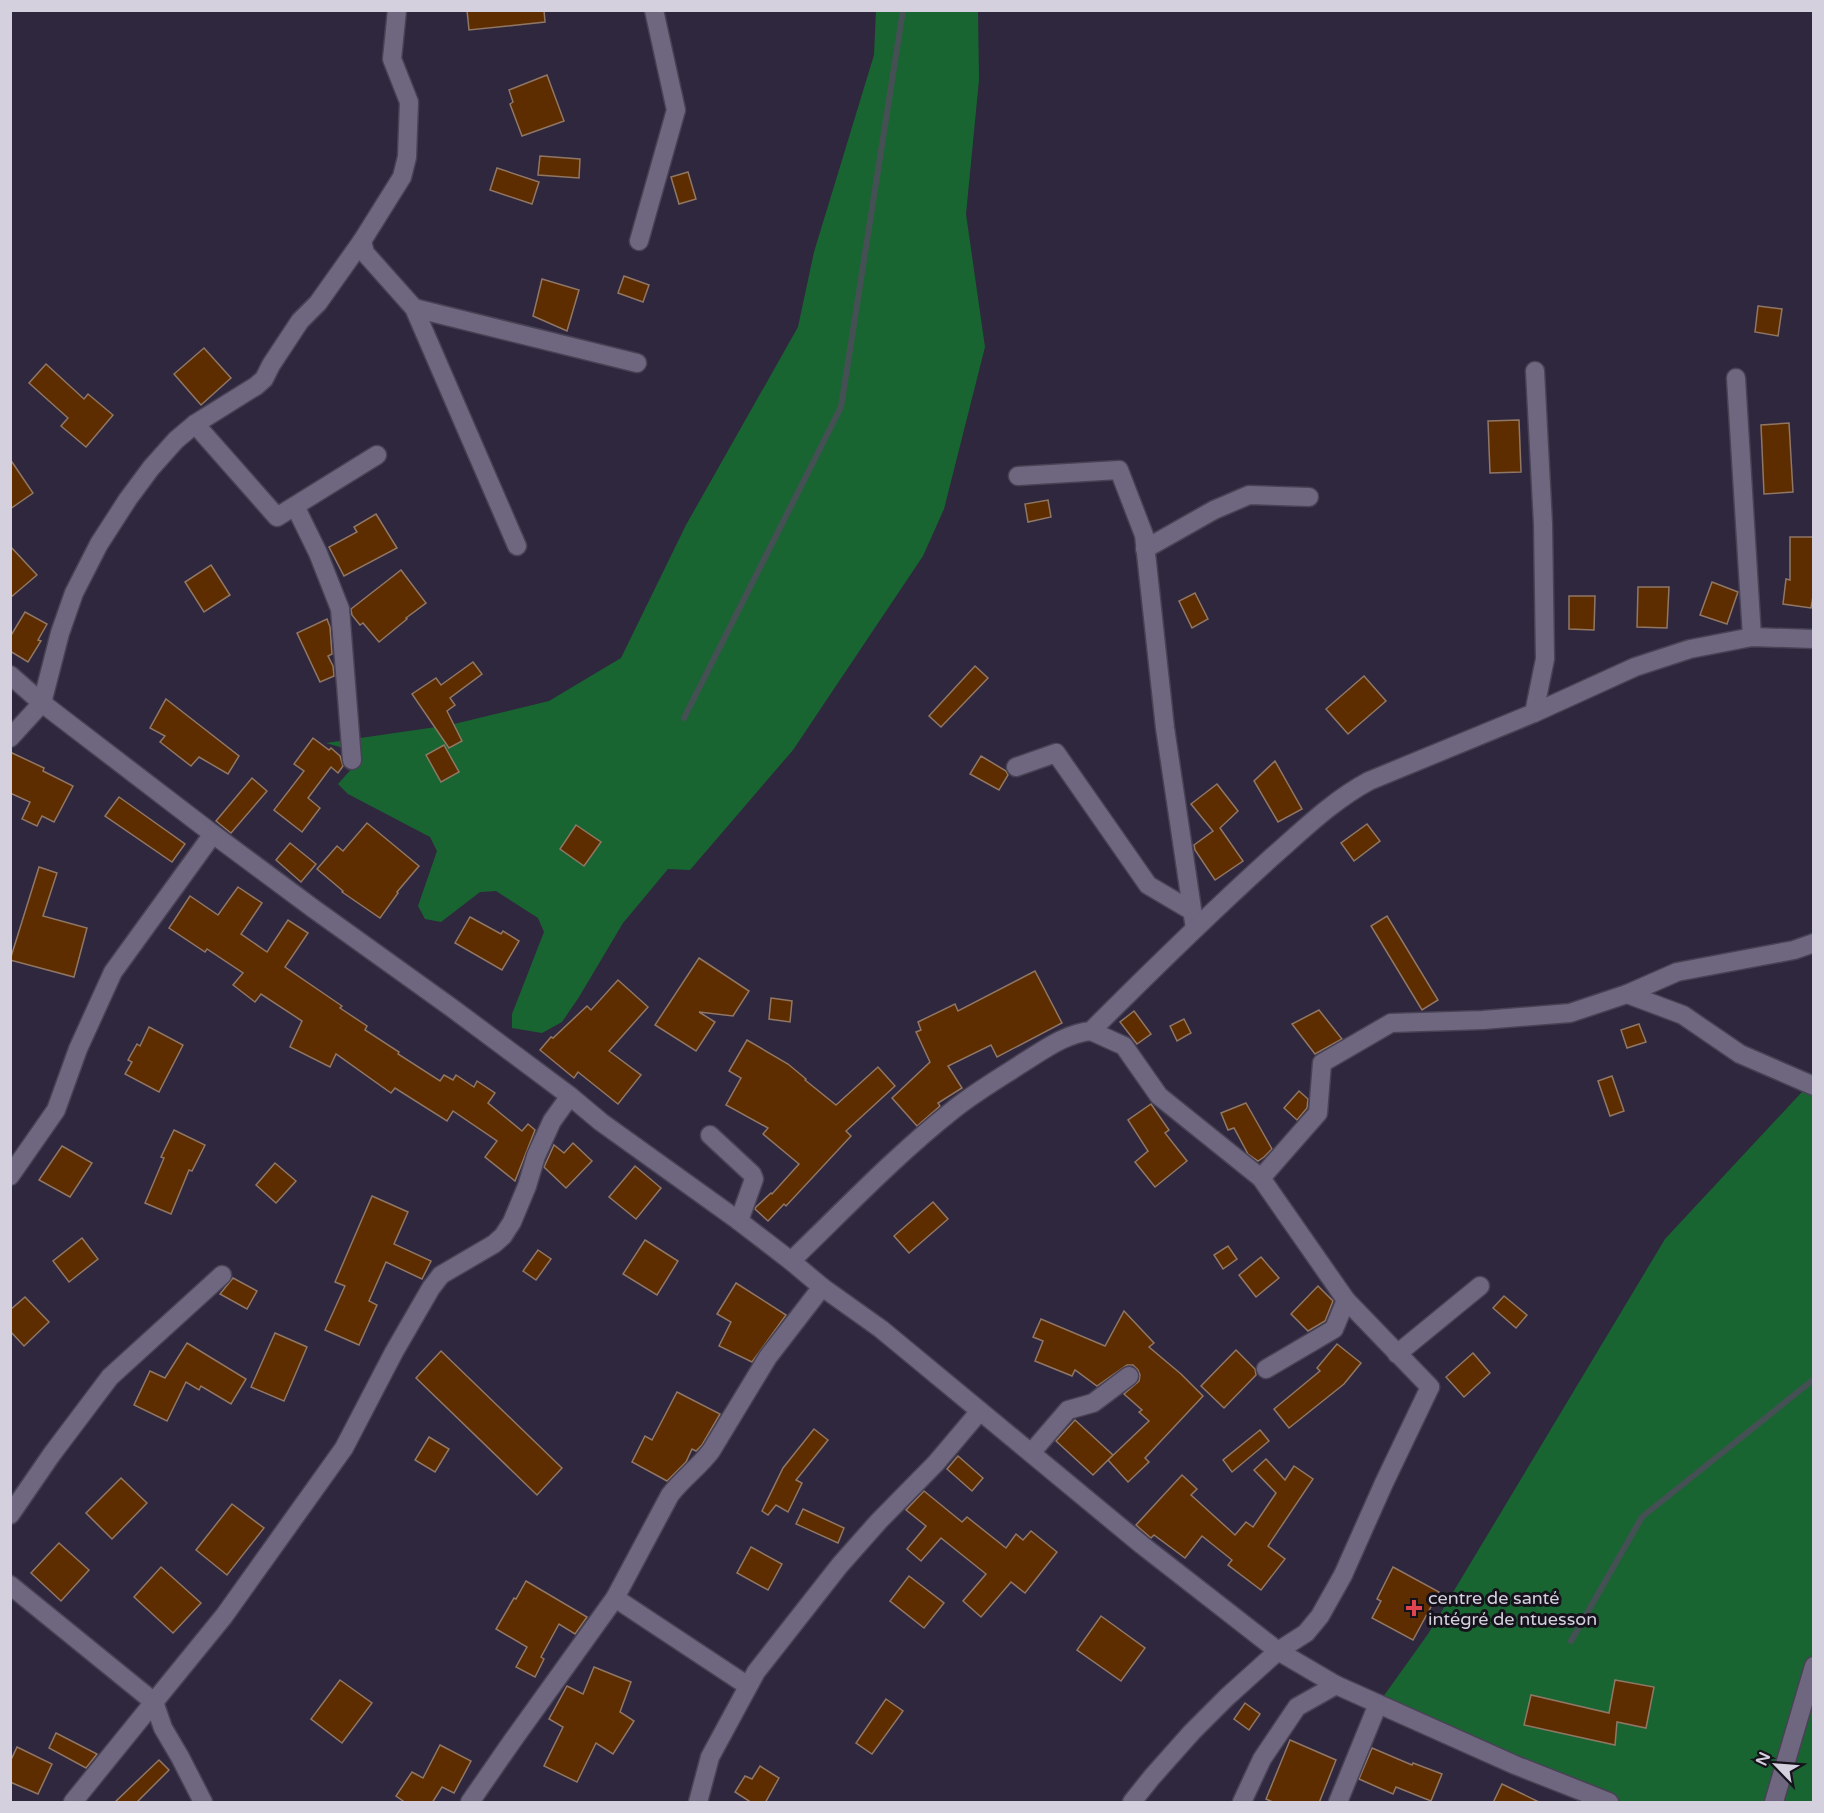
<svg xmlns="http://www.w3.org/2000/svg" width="1824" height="1813" font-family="'Varela Round',sans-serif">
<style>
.forest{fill:#196532}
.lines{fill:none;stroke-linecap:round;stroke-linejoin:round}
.stream{stroke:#455054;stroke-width:6}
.building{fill:#5d2d00;stroke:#907765;stroke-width:1.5}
.minor-casing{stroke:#484254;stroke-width:21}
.minor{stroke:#6f6680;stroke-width:18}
.health-dot{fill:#e0444e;stroke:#16121c;stroke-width:2}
.labels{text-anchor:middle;stroke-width:6;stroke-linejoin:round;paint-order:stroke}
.poi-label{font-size:18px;fill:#d4d0de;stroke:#16121c;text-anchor:start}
</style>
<rect width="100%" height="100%" fill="#2f273d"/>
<g class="forest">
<polygon points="876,11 978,11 979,80 966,214 985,347 944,509 923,556 793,750 690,870 668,869 623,923 579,997 562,1022 542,1033 512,1028 512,1014 544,932 538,918 496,891 480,892 441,922 425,919 418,906 437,851 430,837 348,794 338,784 354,766 350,750 326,743 450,725 549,701 621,658 686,525 798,327 814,252 874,55"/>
<polygon points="1813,1085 1813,1802 1609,1802 1378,1704 1428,1634 1665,1239 1801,1093"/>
</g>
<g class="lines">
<g class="stream">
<polyline points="684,718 841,407 903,10"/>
<polyline points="1571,1641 1642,1517 1814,1379"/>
</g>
</g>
<g class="building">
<polygon points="467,10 544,10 545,22 469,30"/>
<polygon points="547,75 564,121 522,136 510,104 513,102 509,90"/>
<polygon points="540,156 580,159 579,178 538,175"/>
<polygon points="497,168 539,182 532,204 490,190"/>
<polygon points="688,172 696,199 679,204 671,177"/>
<polygon points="624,276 649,285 643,302 618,293"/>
<polygon points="542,279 579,290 567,331 533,316"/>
<polygon points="1758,306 1782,309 1778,336 1755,332"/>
<polygon points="204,348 231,378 201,405 174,374"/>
<polygon points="46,364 84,399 88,394 113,415 86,447 61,426 68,418 29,383"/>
<polygon points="1519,420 1521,472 1490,473 1488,421"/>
<polygon points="1789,423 1793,492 1764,494 1761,425"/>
<polygon points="10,459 33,493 10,509"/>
<polygon points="1048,500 1051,517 1028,522 1025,504"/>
<polygon points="376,514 397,548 344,576 329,547 357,532 354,527"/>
<polygon points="1790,537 1814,537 1814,591 1811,608 1783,604 1786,579 1790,580"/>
<polygon points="10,546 37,575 10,598"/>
<polygon points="211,565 230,595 204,612 185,582"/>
<polygon points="401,570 426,603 406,618 407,619 379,642 363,623 360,625 352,615 351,609"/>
<polygon points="1712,582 1738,592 1727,624 1700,615"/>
<polygon points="1638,587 1669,587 1667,628 1637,627"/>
<polygon points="1195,593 1208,619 1192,628 1179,601"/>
<polygon points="1569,596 1595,596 1594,630 1569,629"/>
<polygon points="25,612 47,624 38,640 41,641 28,662 10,651 10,637"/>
<polygon points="327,619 330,627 332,654 328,656 333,666 334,676 320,682 297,633"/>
<polygon points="473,662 482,674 450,698 455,705 447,711 462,741 449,748 412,694 436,678 441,685"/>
<polygon points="975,666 988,678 941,727 929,716"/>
<polygon points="1364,676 1386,701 1348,734 1326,709"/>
<polygon points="166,699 239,756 228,774 199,757 191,766 160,742 165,736 150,728"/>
<polygon points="313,738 329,750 331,748 340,756 343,766 338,773 331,767 308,798 320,808 302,832 274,810 304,771 294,764"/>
<polygon points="444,745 459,772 441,782 426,755"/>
<polygon points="10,752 44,768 43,771 73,786 54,822 42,816 37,826 22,819 30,802 10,793"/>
<polygon points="981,756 1006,771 1008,775 999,790 970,774"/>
<polygon points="1275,761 1302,809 1278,822 1254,781"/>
<polygon points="252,778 267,791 231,833 216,821"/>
<polygon points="1217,784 1238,811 1220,828 1243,861 1215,880 1195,850 1194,845 1213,831 1191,804"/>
<polygon points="119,797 185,844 172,862 105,816"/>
<polygon points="367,823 419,866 397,892 398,893 380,918 342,892 343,891 317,869 337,846 343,851"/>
<polygon points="1367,824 1380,841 1354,861 1341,843"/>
<polygon points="576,825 601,842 584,866 560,849"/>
<polygon points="290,843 316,864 301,882 276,860"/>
<polygon points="39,867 57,873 43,916 87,928 74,977 10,960"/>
<polygon points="238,887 262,903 241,934 267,952 288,920 308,933 285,967 342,1006 340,1008 367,1026 365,1030 399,1052 398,1054 440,1081 444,1075 453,1080 456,1075 474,1087 477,1081 495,1093 488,1103 522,1131 528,1124 535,1130 515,1181 485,1157 497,1141 453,1111 447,1121 395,1088 391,1093 336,1054 330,1067 290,1047 302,1021 261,994 255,1002 233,985 243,973 207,949 205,952 169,928 190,896 218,915"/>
<polygon points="1387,916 1438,1000 1422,1010 1371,926"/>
<polygon points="470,917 501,934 503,931 519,941 502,970 455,943"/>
<polygon points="699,958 749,991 733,1016 699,1012 715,1022 696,1051 655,1025"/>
<polygon points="1035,971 1062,1023 997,1057 991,1045 948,1066 962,1088 938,1103 940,1106 917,1126 892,1098 930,1062 916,1032 921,1030 918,1022 955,1004 958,1011"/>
<polygon points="618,980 648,1007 609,1051 641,1075 618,1104 578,1072 574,1078 540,1050 551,1037 553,1038 587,1006 591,1010"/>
<polygon points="771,998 792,1001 790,1022 769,1019"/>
<polygon points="1319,1010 1342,1039 1315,1054 1292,1024"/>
<polygon points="1134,1011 1151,1034 1137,1044 1120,1022"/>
<polygon points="1184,1019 1191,1033 1177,1041 1170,1026"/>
<polygon points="1639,1024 1646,1042 1627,1048 1621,1030"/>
<polygon points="149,1027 183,1045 159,1092 125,1074 132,1062 128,1060 137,1044 140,1046"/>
<polygon points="747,1040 788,1064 806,1079 805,1080 836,1105 878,1067 895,1086 846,1131 851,1136 786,1206 784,1204 768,1221 755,1209 756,1207 771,1193 772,1194 799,1164 763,1134 768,1128 726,1105 741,1078 729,1071"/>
<polygon points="1612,1076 1624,1111 1610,1116 1598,1081"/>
<polygon points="1299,1091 1308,1099 1307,1108 1297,1120 1284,1108"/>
<polygon points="1246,1103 1272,1149 1264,1157 1258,1161 1248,1154 1234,1128 1228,1130 1221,1113"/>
<polygon points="1151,1104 1169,1130 1165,1133 1187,1161 1155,1187 1135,1162 1148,1151 1128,1120"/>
<polygon points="174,1130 205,1145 192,1171 189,1170 171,1214 145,1203 164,1158 161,1157"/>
<polygon points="573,1143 592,1161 566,1188 544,1167 554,1145 564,1153"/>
<polygon points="62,1146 92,1163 70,1197 39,1180"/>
<polygon points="275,1163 296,1181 276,1203 256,1185"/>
<polygon points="635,1166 661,1188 636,1219 609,1197"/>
<polygon points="372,1196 408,1212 394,1244 431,1261 422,1279 386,1262 369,1301 377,1305 359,1345 325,1330 345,1286 335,1282"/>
<polygon points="933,1202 948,1219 909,1253 894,1236"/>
<polygon points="82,1238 98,1259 69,1282 53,1261"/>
<polygon points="645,1240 678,1261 657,1295 623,1274"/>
<polygon points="1228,1246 1237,1259 1223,1269 1214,1255"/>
<polygon points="538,1250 551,1259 536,1280 523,1271"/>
<polygon points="1261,1257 1279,1278 1256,1297 1239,1275"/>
<polygon points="233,1278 257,1291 247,1309 220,1294"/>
<polygon points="736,1283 786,1315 752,1362 719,1346 731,1322 717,1314"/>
<polygon points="1318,1286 1333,1301 1325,1321 1308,1331 1291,1314"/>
<polygon points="1504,1296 1527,1315 1516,1328 1493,1308"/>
<polygon points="25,1297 49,1322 24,1346 10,1331 10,1310"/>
<polygon points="1124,1311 1154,1343 1149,1347 1181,1374 1203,1396 1145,1458 1149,1462 1128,1482 1108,1460 1149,1421 1139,1412 1142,1410 1124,1394 1139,1381 1140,1375 1138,1370 1133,1365 1127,1365 1097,1386 1075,1370 1072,1376 1035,1361 1043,1341 1033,1337 1041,1319 1105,1346"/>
<polygon points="275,1333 307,1347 284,1401 251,1387"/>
<polygon points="187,1343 246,1379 231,1404 201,1386 199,1390 186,1382 167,1421 134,1405 150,1371 165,1378"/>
<polygon points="1337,1344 1361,1363 1344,1384 1289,1428 1274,1409 1320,1371 1317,1368"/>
<polygon points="1236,1350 1255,1369 1256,1375 1224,1408 1201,1386"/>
<polygon points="441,1351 562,1468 537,1495 416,1378"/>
<polygon points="1473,1353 1490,1373 1464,1397 1446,1377"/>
<polygon points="677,1392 720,1414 702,1445 696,1451 692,1449 686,1462 667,1481 632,1462 645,1436 652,1440"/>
<polygon points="1075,1420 1113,1455 1093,1475 1056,1441"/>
<polygon points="814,1429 828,1440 796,1480 802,1483 788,1512 776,1505 768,1515 762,1511 783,1468"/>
<polygon points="1260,1430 1269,1441 1232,1472 1223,1460"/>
<polygon points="429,1437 449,1449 435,1472 415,1460"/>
<polygon points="958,1456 983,1478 972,1491 947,1469"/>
<polygon points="1266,1459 1285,1480 1294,1466 1313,1479 1268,1546 1285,1559 1261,1590 1228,1565 1232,1560 1202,1536 1185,1558 1154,1535 1151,1538 1136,1525 1182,1475 1197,1489 1191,1495 1235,1535 1246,1522 1253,1527 1276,1493 1254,1470"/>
<polygon points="121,1478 147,1503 112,1539 86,1513"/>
<polygon points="924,1491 962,1522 967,1517 1006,1548 1016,1534 1023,1540 1031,1531 1057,1552 1025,1593 1011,1582 981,1617 963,1601 986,1574 941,1538 921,1561 907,1549 926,1526 906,1510"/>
<polygon points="232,1504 264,1528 227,1575 196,1550"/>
<polygon points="803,1509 844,1528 838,1543 796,1524"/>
<polygon points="59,1543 89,1570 61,1601 31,1573"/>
<polygon points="751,1547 782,1564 768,1590 737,1573"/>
<polygon points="161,1567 201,1603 173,1633 134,1597"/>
<polygon points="1393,1567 1439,1592 1413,1640 1372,1618 1381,1601 1377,1599"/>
<polygon points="909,1576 944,1603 924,1628 890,1601"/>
<polygon points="526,1581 587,1617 575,1634 559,1624 541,1657 544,1659 535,1677 516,1667 527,1647 496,1629 514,1598 516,1599"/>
<polygon points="1101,1616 1145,1648 1121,1681 1077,1650"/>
<polygon points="594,1667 631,1682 620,1712 634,1721 613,1754 596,1743 577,1782 544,1766 563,1727 549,1719 567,1686 583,1694"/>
<polygon points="340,1680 372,1703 342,1743 311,1719"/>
<polygon points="1615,1680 1654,1687 1646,1728 1617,1722 1615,1745 1524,1725 1531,1695 1609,1713"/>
<polygon points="886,1699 903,1711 872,1754 856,1743"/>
<polygon points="1245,1703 1260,1714 1249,1730 1234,1719"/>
<polygon points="56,1733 97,1754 86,1768 49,1748"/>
<polygon points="1290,1740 1336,1760 1319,1803 1275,1803 1266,1799"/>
<polygon points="440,1745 471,1761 454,1793 442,1787 432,1803 406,1803 396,1796 412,1772 423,1778"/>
<polygon points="17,1747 52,1764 38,1794 10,1782 10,1762"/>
<polygon points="1372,1748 1412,1765 1413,1763 1442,1774 1431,1801 1396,1787 1393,1794 1359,1779"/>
<polygon points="159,1760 169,1770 136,1803 114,1803"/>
<polygon points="760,1766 779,1778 765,1803 752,1803 735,1792 745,1776 752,1779"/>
<polygon points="1502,1784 1541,1803 1493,1803"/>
</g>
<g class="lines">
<g class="minor-casing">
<g id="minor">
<polyline points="362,241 365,253 414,308 517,546"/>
<polyline points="639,241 676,110 654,10"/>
<polyline points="414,308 637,363"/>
<polyline points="1736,378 1752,637"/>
<polyline points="195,424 277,517 377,455"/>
<polyline points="1018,476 1119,470 1144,535 1165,728 1195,929"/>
<polyline points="295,506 318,553 340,609 352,760"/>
<polyline points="1145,549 1214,510 1249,495 1309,497"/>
<polyline points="10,675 42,703 213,834 314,909 452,1008 570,1096 601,1122 739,1221 791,1261 822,1287 881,1329 1142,1545 1278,1651 1336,1685 1515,1765 1609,1802"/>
<polyline points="1534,713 1545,659 1543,524 1535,371"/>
<polyline points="10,738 42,703 60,633 74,593 99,544 128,499 151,468 176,440 195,424 256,386 264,379 271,365 300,321 318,303 362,241 402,177 407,157 409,102 392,59 397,10"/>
<polyline points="1016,767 1056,753 1148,885 1192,911"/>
<polyline points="1627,994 1683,1015 1740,1054 1814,1086"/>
<polyline points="1091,1031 1124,1046 1159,1096 1261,1178 1346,1300 1430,1387 1384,1483 1343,1575 1320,1616 1306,1633 1278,1651 1227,1697 1192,1732 1152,1777 1132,1802"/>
<polyline points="710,1135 752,1174 754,1179 739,1221"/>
<polyline points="10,1176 56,1110 78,1049 113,972 213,834"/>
<polyline points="1261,1178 1318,1113 1322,1063 1391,1023 1483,1020 1570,1013 1627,994 1677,972 1794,950 1814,943"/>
<path d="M791 1261C844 1210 895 1156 953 1110 974 1093 998 1079 1021 1064 1044 1050 1064 1034 1091 1031 1150 972 1210 913 1272 857 1304 829 1332 801 1369 781L1534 713 1635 667 1690 649 1752 637 1814 639"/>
<polyline points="1397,1354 1480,1286"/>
<polyline points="1266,1369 1334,1329 1346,1300"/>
<polyline points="1031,1453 1068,1410 1093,1403 1129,1376"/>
<polyline points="10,1515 52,1454 110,1377 222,1275"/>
<polyline points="10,1585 154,1702 224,1616 344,1448 394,1352 431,1288 441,1275 494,1244 503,1236 512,1222 527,1186 536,1156 552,1121 570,1096"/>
<polyline points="615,1598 748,1686"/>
<polyline points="154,1702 163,1728 180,1757 203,1802"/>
<polyline points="73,1802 154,1702"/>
<path d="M470 1802 513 1740 615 1598 670 1495C682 1479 699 1467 711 1451L768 1357 822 1287"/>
<polyline points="698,1802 710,1757 756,1672 840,1565 879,1521 936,1463 980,1411"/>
<polyline points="1242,1802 1262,1759 1297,1707 1336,1685"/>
<polyline points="1338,1802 1378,1704"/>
<polyline points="1774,1802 1814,1666"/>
</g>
</g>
<use href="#minor" class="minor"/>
</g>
<path class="health-dot" d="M1411 1599h6v6h6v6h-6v6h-6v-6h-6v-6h6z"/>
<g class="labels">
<g class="poi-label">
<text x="1428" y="1604">centre de santé<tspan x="1428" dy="21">intégré de ntuesson</tspan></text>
</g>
</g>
<rect width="1824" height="1813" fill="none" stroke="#d4d0de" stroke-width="24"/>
<g transform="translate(1776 1765) rotate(295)" stroke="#16121c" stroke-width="4.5" paint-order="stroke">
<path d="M0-4.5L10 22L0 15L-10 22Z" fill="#d4d0de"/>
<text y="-9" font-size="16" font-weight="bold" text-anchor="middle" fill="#d4d0de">N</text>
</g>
</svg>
